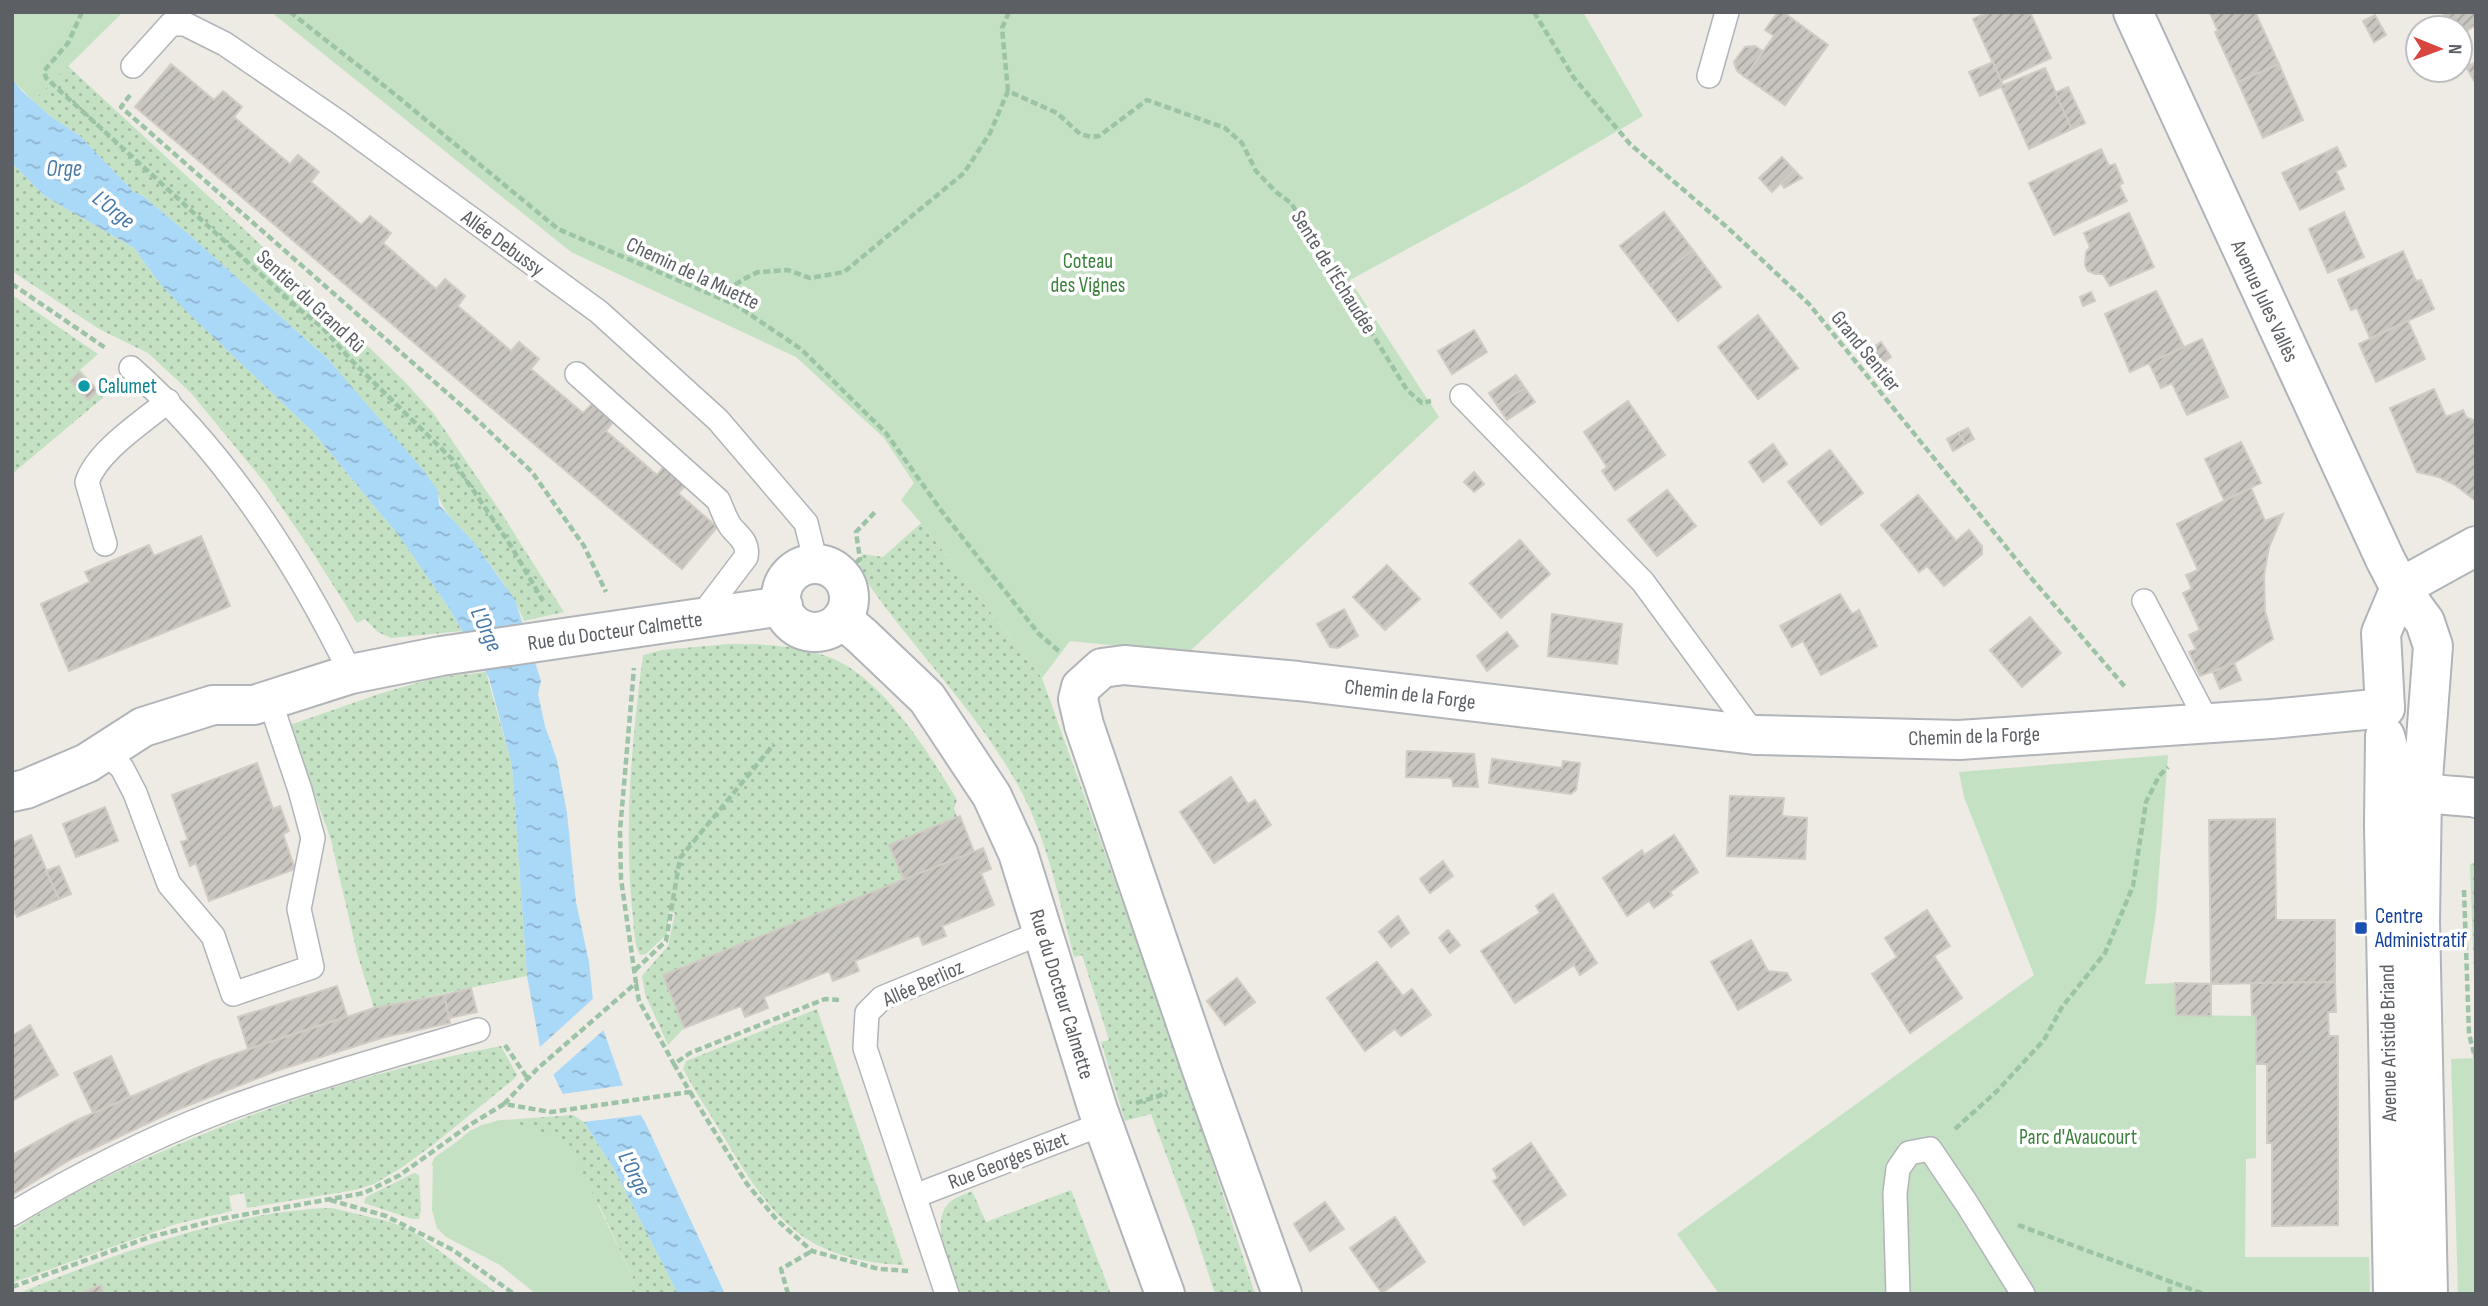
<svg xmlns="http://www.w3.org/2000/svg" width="2488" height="1306" font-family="'Sofia Sans Condensed',sans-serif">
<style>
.grass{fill:url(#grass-dots)}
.park{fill:#c4e2c3}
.water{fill:url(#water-ripples)}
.pier{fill:#edebe4}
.building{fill:url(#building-hatch);stroke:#d1ccc3;stroke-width:2}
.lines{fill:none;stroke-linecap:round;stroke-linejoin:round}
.service-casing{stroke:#b1b4b8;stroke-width:26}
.minor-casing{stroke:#b1b4b8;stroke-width:42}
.tertiary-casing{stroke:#b1b4b8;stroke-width:42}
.secondary-casing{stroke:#b0b3b8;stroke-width:42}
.path{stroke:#9cc3a6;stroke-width:4.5;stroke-dasharray:7 3.5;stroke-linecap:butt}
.service{stroke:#fff;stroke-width:23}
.minor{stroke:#fff;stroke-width:38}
.tertiary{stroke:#fff;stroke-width:38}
.secondary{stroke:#fff;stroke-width:38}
.culture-dot{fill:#0f9aa8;stroke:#fff;stroke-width:2.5}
.transit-dot{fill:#1a4fb4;stroke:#fff;stroke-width:2.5}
.labels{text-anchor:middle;stroke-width:7;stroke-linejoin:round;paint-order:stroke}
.street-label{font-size:21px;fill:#5c5f63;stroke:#fff}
.park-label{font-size:21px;fill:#3d813e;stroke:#fff}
.culture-label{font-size:21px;fill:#0d838f;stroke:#fff;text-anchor:start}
.transit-label{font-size:21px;fill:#164399;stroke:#fff;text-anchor:start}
.water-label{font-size:23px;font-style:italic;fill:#4979a7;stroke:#fff}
</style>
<defs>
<pattern id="grass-dots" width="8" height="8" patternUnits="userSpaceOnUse" patternTransform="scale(1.75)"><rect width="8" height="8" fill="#c4e2c3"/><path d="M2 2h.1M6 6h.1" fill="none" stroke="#a2baa2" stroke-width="1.8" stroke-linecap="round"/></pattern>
<pattern id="water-ripples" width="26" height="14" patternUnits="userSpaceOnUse" patternTransform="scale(1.75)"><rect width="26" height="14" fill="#aad8f7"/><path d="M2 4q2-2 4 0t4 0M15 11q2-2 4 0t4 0" fill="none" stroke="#8eb2cc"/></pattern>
<pattern id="building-hatch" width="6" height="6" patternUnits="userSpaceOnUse" patternTransform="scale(1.75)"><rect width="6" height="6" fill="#c9c6c0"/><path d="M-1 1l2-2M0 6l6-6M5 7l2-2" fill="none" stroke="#a6a4a0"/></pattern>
</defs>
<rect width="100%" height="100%" fill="#edebe4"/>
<g class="grass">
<path d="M68 66 316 296 407 384 434 414 502 514 564 612 524 621C513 594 495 571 478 548 464 529 441 515 438 491L328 359 185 231 143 196 134 192 80 136 50 116 33 101Z"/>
<polygon points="12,163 43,195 134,248 160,284 313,432 399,536 449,608 462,631 391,638 378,632 365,619 357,623 311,550 265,483 191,393 148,353 99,329 12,271"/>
<polygon points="12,295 98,354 80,370 105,396 12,474"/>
<path d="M921 523 1042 678 1182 1068 1255 1294H1215L1194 1229 1151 1114 1125 1121 1101 1042 1109 1040 1082 955 1074 957C1059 900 1048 841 1020 789 976 708 909 646 859 570L862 554 883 557Z"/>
<path d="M729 644C764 644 801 645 834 659 885 682 929 753 957 800L954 808 957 817 889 845 904 880 663 975 684 1028 668 1045 645 994 642 976 668 946 675 913 669 912 667 934 646 954 640 955C633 942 634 922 632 908 624 823 632 739 643 655L662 650Z"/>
<polygon points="486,672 512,766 527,976 374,1008 357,953 331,840 290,725 379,694 434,678"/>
<polygon points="2476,862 2476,1038 2470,864"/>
<path d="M817 1009 904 1265C873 1264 836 1257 810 1241 768 1216 741 1165 716 1124 705 1106 693 1088 683 1069L686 1061Z"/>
<path d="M501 1046 517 1075 514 1079 434 1144 401 1168 374 1184 355 1190 247 1208 244 1193 229 1196 232 1211 176 1224 12 1283V1231C64 1196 120 1169 177 1145 282 1100 389 1067 501 1046Z"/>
<polygon points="573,1115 584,1122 614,1169 678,1294 622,1294 631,1289 634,1280 599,1205 431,1165 435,1157 481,1125 503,1120"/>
<polygon points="414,1173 419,1175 421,1210 419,1219 412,1219 364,1203 366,1197"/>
<path d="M1071 1190 1111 1294H959C952 1270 929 1225 948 1204 954 1197 964 1195 972 1191L986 1222Z"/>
<path d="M332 1208 391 1222 415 1233 498 1294H17C109 1256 232 1210 332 1208Z"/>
</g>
<g class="park">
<polygon points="12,12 123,12 33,101 12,79"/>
<polygon points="271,12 1583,12 1643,116 1518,189 1350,280 1439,417 1188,653 1070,641 1042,678 921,523 901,500 914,483 884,438 796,357 571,252"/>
<polygon points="2168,755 2156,912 2145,984 2175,983 2176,1015 2256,1016 2256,1158 2246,1159 2245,1257 2369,1257 2370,1294 1719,1294 1677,1234 2034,975 1964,797 1959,772"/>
<polygon points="2476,1058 2476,1294 2458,1294 2451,1059"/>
<polygon points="499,1120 522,1125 568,1142 634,1280 631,1290 622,1294 536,1294 500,1265 446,1237 437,1228 432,1210 433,1161 471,1130"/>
</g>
<polygon class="water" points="12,79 22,91 50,116 80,136 134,192 143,196 185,231 328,359 424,471 438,491 439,505 476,545 515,600 541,681 538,694 545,726 557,760 567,813 576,902 589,962 593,1000 624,1089 645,1122 725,1294 678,1294 614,1169 584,1122 573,1115 540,1047 527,976 512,766 489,678 449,608 399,536 313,432 186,311 160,284 134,248 43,195 12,163"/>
<g class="pier">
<polygon points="596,996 606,1028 553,1075 540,1047"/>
<polygon points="626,1085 641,1115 584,1122 573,1115 562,1094"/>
</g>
<g class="building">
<polygon points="1778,12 1783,12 1828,45 1785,105 1745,77 1774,36 1765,30"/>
<polygon points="1988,12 2030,12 2051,58 2001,81 1973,19"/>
<polygon points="2260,12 2256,14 2279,64 2238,82 2215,32 2218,31 2210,13"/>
<polygon points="2442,12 2476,12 2476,25 2460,35 2460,28 2451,28"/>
<polygon points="2375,15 2386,35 2374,42 2363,21"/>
<polygon points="1755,46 1763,51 1745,77 1737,71 1734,62 1745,47"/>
<polygon points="1993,62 2003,86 1980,96 1969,72"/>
<polygon points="2476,62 2476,84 2466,67"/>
<polygon points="171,64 214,100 223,91 242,107 234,117 290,164 298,155 319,172 311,182 361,225 370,216 391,233 383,243 436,289 445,279 465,296 458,306 511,351 519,342 539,359 531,369 583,413 592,404 613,422 606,431 657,475 665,465 687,484 678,493 717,527 682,569 135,107"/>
<polygon points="2279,64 2303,120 2263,138 2238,82"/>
<polygon points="2045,68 2072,129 2029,149 2001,86"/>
<polygon points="2068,87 2085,123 2072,129 2055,93"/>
<polygon points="2337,147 2346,166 2336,171 2344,189 2300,210 2282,173"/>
<polygon points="2101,149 2109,166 2115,164 2123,183 2119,185 2127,201 2054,235 2029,183"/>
<polygon points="1782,157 1794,170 1772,192 1759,178"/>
<polygon points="1794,170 1802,178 1784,188 1781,183"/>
<polygon points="1664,212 1693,250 1650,285 1620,246"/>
<polygon points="2344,212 2364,257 2328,273 2309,229"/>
<polygon points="2129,213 2154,267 2110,286 2103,274 2095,274 2088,271 2085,265 2086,252 2090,247 2084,233"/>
<polygon points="1693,250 1721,287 1678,321 1650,285"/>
<polygon points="2403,251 2416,281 2421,280 2434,309 2370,338 2357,308 2351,310 2338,280"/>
<polygon points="2156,291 2184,347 2130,372 2105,314"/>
<polygon points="2091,292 2095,301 2083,306 2080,297"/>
<polygon points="1758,315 1798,368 1758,399 1718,347"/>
<polygon points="2408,321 2425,359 2376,382 2359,344"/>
<polygon points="1474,330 1487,352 1452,374 1438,351"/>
<polygon points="2202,339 2228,397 2187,415 2172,383 2161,388 2149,363"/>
<polygon points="1881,342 1891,357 1881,364 1872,348"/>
<polygon points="79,372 98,391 88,400 70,381"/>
<polygon points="1516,375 1525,388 1497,405 1489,393"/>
<polygon points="1525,388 1535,402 1507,420 1497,405"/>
<polygon points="2434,389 2446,417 2463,410 2466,417 2476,421 2476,501 2455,485 2439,477 2417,472 2390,408"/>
<polygon points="1628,401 1665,455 1615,490 1602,471 1607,467 1584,432"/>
<polygon points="1968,428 1974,439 1965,444 1958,433"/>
<polygon points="1958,433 1965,444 1953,451 1947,439"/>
<polygon points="2241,442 2261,483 2224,500 2205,459"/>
<polygon points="1773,444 1787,464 1763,482 1749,462"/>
<polygon points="1830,450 1863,493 1821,525 1788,482"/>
<polygon points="1474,472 1484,484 1474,492 1464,482"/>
<polygon points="2251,488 2265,521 2283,514 2269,547 2264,575 2265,611 2273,639 2234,663 2200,676 2189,652 2196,649 2189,635 2200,630 2183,593 2192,589 2186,575 2198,570 2177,524"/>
<polygon points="1667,490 1696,526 1657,556 1628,520"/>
<polygon points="1918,495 1956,541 1969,530 1982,546 1982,554 1944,586 1927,566 1919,572 1881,525"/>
<polygon points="201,536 230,606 69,671 41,604 90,582 85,572 149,545 154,556"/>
<polygon points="1520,540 1550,574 1501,618 1470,583"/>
<polygon points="1387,565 1420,599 1385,630 1353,597"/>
<polygon points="1840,594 1852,614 1859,610 1877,646 1821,675 1803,641 1792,647 1780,626"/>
<polygon points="1344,609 1358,636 1338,648 1330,647 1317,624"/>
<polygon points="1552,614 1622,624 1617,664 1548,656"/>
<polygon points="2030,617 2061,653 2022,687 1990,650"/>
<polygon points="1507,632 1518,646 1487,671 1477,656"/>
<polygon points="2234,663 2241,680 2220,689 2213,672"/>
<polygon points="1407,751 1474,754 1478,787 1453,786 1452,778 1406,777"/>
<polygon points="1492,759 1562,768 1563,761 1580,763 1576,790 1571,794 1489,783"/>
<polygon points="257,763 273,809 280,806 289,831 283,834 295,869 209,901 196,863 190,866 181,842 188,840 172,795"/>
<polygon points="1231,777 1248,804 1255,800 1271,825 1214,863 1180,812"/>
<polygon points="1730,796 1784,798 1782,816 1807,818 1805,859 1727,856"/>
<polygon points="105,807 118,841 76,857 63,824"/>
<polygon points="960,816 974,852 904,880 889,845"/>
<polygon points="2275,819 2276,920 2335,920 2335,982 2211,984 2209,820"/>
<polygon points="31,835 59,899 17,917 12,906 12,843"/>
<polygon points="1674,835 1698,872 1670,892 1672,895 1654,908 1649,901 1627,916 1603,878 1642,850 1644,855"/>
<polygon points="983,848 991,869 981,873 994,905 942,926 946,936 923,945 919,935 855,961 859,971 833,981 829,971 764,997 768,1008 745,1017 741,1006 684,1028 663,975"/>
<polygon points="1443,861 1453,876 1430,893 1420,879"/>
<polygon points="59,866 71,894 59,899 46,871"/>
<polygon points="1553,894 1597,963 1580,975 1574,965 1515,1003 1481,951 1540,913 1536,906"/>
<polygon points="1927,910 1950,946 1934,956 1962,998 1910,1033 1872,974 1897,957 1885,938"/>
<polygon points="1398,916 1409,933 1391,947 1379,932"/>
<polygon points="1448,930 1460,945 1450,953 1439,938"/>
<polygon points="1751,940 1768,971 1787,973 1791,980 1738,1010 1711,962"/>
<polygon points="1377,962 1403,996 1412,989 1431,1015 1401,1036 1395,1029 1365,1051 1327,998"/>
<polygon points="1237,978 1255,1002 1225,1025 1207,1001"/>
<polygon points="2335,982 2336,1012 2328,1012 2329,1036 2338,1036 2338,1225 2272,1226 2272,1143 2267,1143 2267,1064 2256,1064 2256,1016 2252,1015 2251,983"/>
<polygon points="2175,983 2211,984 2211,1016 2176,1015"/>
<polygon points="337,986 347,1016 248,1049 238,1017"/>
<polygon points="471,988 477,1012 449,1018 444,995"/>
<polygon points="444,995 450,1023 385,1037 279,1070 174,1111 73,1158 12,1195 12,1155 75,1121 213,1061 374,1008"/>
<polygon points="30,1025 58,1075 12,1101 12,1036"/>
<polygon points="111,1056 130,1097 93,1113 74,1073"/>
<polygon points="1531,1143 1566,1195 1524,1225 1493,1181 1498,1178 1493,1169"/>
<polygon points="1325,1202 1344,1229 1310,1251 1294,1224"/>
<polygon points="1395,1217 1425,1262 1382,1293 1350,1248"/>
<polygon points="101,1285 104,1294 79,1294"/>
</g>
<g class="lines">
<g class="service-casing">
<g id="service">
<polyline points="133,66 171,24 185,24 225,44 340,123 599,312 718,420 806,523 812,547 811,565"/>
<polyline points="1709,76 1727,12"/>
<path d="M131 368C226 452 296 561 351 674"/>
<path d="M577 374 718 500C722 508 725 519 731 527 739 537 749 542 746 557L699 619"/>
<polyline points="1462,396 1643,582 1755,735"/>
<path d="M105 544 87 482C97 451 143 422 168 401"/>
<polyline points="2144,601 2208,723"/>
<polyline points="104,752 122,768 135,793 169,884 213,936 233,994 312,967 299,909 313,838 300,790 270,701"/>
<polyline points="915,1196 1102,1124"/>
<path d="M12 1214C76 1176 144 1141 213 1114 299 1081 390 1057 478 1030"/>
<polyline points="947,1294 865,1048 867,1013 882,998 1043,932"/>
<polyline points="1898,1294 1895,1193 1898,1169 1909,1153 1930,1149 1967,1204 2023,1294"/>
</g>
</g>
<g class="minor-casing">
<g id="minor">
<circle cx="815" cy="598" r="34"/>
<polyline points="842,619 862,636 927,698 992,796 1018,853 1098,1110 1165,1294"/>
<polyline points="12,792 26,789 87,763 143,727 213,705 254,705 351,674 441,656 783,606"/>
<polyline points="1282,1294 1202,1070 1084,725 1078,699 1081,687 1102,668 1124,665 1298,681 1755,735 1959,740 2271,719 2385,708"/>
</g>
</g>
<g class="tertiary-casing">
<g id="tertiary">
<polyline points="2400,588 2476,546"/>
<polyline points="2385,739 2384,825 2393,1294"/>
<polyline points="2422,792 2420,921 2428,1294"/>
</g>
</g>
<g class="secondary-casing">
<g id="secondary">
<polyline points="2133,12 2385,559 2400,588 2425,622 2433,646 2422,792"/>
<polyline points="2385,708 2381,633 2400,588"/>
<path d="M2385 736C2389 749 2392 766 2398 778 2409 798 2456 794 2476 798"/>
</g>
</g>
<g class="path">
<polyline points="82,12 68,43 44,71 46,78 300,310 322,327 350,359 452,459 511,546 543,601"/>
<polyline points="290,12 392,92 558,229 736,305 801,349 886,433 943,513 1039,634 1061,653"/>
<polyline points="1534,12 1574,78 1630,144 1728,228 1809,304 2032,579 2126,688"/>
<polyline points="1008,91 1002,28 1009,12"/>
<polyline points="130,95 121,107 470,413 532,472 584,546 606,592"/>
<polyline points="12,284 107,349"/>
<polyline points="718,297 742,280 758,272 788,270 810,278 844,272 964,173 990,133 1008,91 1057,113 1080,134 1092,137 1099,136 1147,100 1225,128 1242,143 1256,171 1276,192 1291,203 1407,390 1422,403 1431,401"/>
<polyline points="841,577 860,559 856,532 876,511"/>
<polyline points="2464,890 2469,1034 2474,1053"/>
<polyline points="635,970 666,941 680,858 774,744"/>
<polyline points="636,984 639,1001 674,1064"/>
<polyline points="505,1045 528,1079"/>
<polyline points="2475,1051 2476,1062"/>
<polyline points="690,1092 747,1184 777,1220 812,1251 879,1269 908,1271"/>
<polyline points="1136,1103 1159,1096 1167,1091"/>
<polyline points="504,1104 537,1069 636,983 621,879 620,831 634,668"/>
<polyline points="1955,1129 1997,1091 2044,1040 2062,1007 2105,953 2133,886 2146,802 2159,776 2168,767"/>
<polyline points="330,1200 386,1216 453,1250 514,1294"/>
<polyline points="2018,1225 2204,1294"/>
<polyline points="12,1287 150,1237 220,1219 364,1193 400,1175 468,1126 504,1104 551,1112 690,1092 674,1064 690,1053 825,999 839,1000"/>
<polyline points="788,1294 781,1269 812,1251"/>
<polyline points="2169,1294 2171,1280"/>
</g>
<use href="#service" class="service"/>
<use href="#minor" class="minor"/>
<use href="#tertiary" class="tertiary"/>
<use href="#secondary" class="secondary"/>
</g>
<circle class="culture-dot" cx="84" cy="386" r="7"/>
<rect class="transit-dot" x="2354" y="921" width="14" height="14" rx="3.5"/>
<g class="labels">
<g class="street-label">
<text transform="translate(503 243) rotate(36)" y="7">Allée Debussy</text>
<text transform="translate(1334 272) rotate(58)" y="7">Sente de l'Échaudée</text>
<text transform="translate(693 273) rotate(25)" y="7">Chemin de la Muette</text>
<text transform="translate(311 301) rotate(43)" y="7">Sentier du Grand Rû</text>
<text transform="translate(2265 301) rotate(65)" y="7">Avenue Jules Vallès</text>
<text transform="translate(1866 351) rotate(51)" y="7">Grand Sentier</text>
<text transform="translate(615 631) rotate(-8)" y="7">Rue du Docteur Calmette</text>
<text transform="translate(1410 694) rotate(7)" y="7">Chemin de la Forge</text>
<text transform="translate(1974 736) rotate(-2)" y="7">Chemin de la Forge</text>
<text transform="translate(923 983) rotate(-24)" y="7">Allée Berlioz</text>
<text transform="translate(1062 994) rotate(73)" y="7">Rue du Docteur Calmette</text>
<text transform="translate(2388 1043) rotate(-91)" y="7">Avenue Aristide Briand</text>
<text transform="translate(1008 1160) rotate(-21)" y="7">Rue Georges Bizet</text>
</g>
<g class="park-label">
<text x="1088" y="268">Coteau<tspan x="1088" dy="24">des Vignes</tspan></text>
<text x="2078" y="1144">Parc d'Avaucourt</text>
</g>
<g class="culture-label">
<text x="98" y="393">Calumet</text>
</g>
<g class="transit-label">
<text x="2375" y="923">Centre<tspan x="2375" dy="24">Administratif</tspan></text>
</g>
<g class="water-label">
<text x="64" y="176">Orge</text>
<text transform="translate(114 209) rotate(38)" y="8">L'Orge</text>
<text transform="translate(487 629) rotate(66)" y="8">L'Orge</text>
<text transform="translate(635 1173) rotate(64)" y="8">L'Orge</text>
</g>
</g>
<rect width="2488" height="1306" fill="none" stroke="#5c5f63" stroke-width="28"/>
<g transform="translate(2439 49) rotate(91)"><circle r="33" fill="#ffffff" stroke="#bebfc1" stroke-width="2"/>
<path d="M0-5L12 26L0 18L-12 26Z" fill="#d8463f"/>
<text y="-10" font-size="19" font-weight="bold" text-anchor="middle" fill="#5c5f63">N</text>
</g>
</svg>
